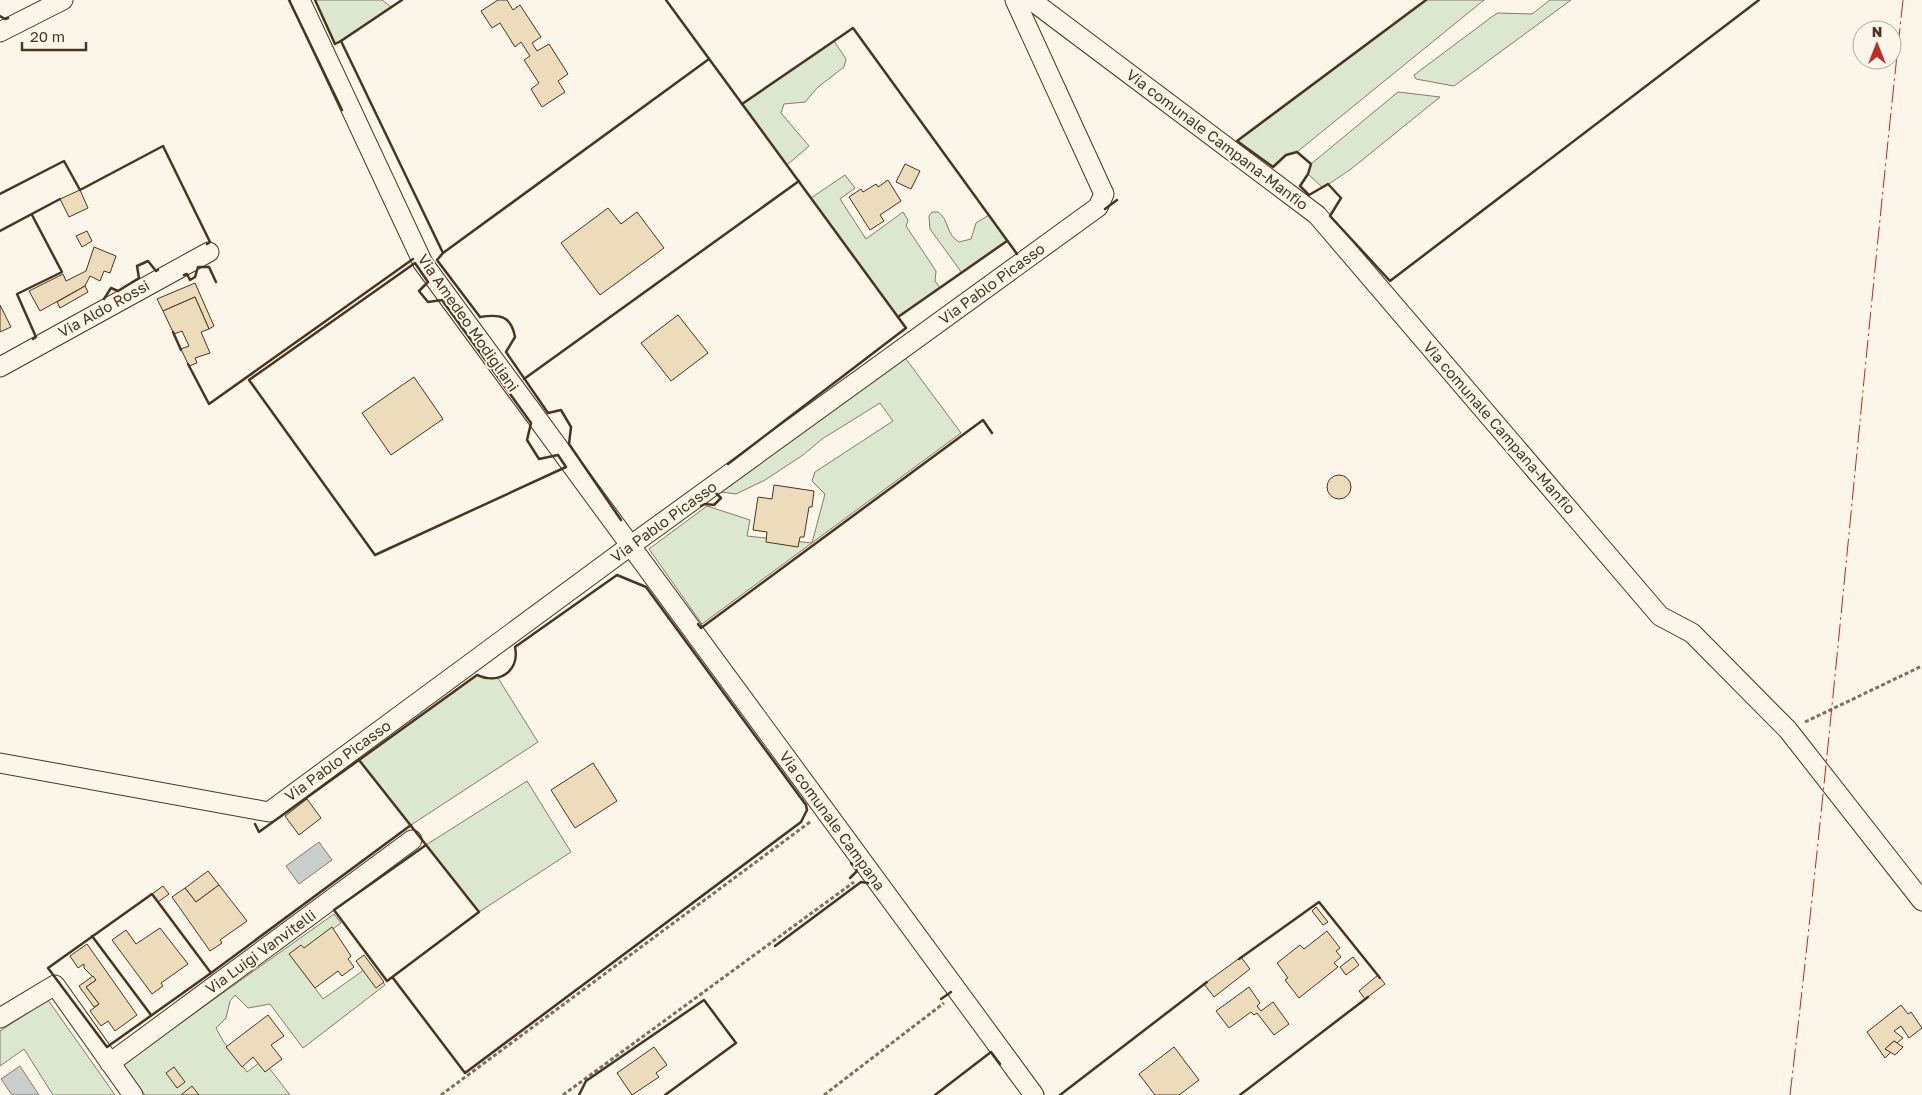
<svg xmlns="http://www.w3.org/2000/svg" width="1922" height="1095" font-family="'Golos Text',sans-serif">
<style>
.green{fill:#dce7d0;stroke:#887966}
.water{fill:#c9cecd;stroke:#887966}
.building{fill:#ecdcbc;stroke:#4a3520}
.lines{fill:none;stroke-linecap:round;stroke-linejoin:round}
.street-casing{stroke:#4a3520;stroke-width:21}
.path{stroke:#7f6f5c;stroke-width:3;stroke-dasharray:4 2.5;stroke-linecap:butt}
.street{stroke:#fbf6e9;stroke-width:19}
.wall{stroke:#4a3520;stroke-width:2.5}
.power{stroke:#c62828;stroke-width:1;stroke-dasharray:18 4 2.5 4;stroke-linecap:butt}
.labels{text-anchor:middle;stroke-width:4;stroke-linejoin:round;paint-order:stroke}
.street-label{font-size:15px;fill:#4a3520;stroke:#fbf6e9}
</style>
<rect width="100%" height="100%" fill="#fbf6e9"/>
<g class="green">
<polygon points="315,0 382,0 391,7 335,44"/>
<polygon points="1426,0 1484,0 1297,152 1286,155 1273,167 1237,141"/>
<polygon points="1550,0 1571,0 1454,86 1416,79 1414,75 1493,16 1498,13 1532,14"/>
<polygon points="834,41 846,59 844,67 818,87 805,102 784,104 781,113 809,146 787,165 742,104"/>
<polygon points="1398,92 1440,97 1351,169 1323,188 1308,174 1311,164"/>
<polygon points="845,175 855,188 840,199 866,239 903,212 908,220 906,226 936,271 935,281 940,288 898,317 811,198"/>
<path d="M932 212H938C949 219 946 235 959 242L971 239 976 223 989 215 1007 241 962 273 930 229 929 216Z"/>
<polygon points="903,355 961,433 702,624 649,549 707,506 750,520 747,536 812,543 825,494 812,481 815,472 893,421 880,403 822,439 803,455 765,480 736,494 721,492"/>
<polygon points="477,675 484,678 498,678 538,742 411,825 359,760"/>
<polygon points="527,781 571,852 479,912 426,845"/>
<polygon points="334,914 341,923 293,958 323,999 371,965 385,985 303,1048 270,1004 248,1008 235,995 230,1001 226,1018 216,1028 223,1041 247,1072 263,1060 290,1095 145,1095 123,1064"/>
<polygon points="48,1000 115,1095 53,1095 24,1049 0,1066 0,1031"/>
</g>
<g class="water">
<polygon points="319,842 332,860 299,884 286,866"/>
<polygon points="20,1066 39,1095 12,1095 1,1079"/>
</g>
<g class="building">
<polygon points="498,0 507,0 513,10 520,5 541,37 532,43 537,51 549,44 568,74 558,81 565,92 542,107 531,89 539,83 524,60 530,56 521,42 515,47 500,23 492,28 481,11"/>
<polygon points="905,164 920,171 911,189 896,182"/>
<polygon points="888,180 901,201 880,215 884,221 870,230 849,197 861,189 863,192 876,184 878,187"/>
<polygon points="80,190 88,208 69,217 60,199"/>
<polygon points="608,208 621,224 637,212 664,248 600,295 561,243"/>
<polygon points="87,231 92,241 82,247 76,236"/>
<polygon points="94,247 116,256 110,273 104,271 100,281 90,276 85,286 40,311 29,291 63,274 66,281 86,271"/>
<polygon points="195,283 214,326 209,329 195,297 163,311 157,299"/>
<polygon points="85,286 88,292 60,308 57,302"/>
<polygon points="195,297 209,329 201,332 210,353 195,358 197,363 189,366 181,349 189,346 182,331 174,334 163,311"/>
<polygon points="0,305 11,327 0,332"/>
<polygon points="678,315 708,353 671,381 641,343"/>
<polygon points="414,377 443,419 391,455 362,413"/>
<circle cx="1339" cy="487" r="12"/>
<polygon points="774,485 814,491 812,507 809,507 804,537 800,537 798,547 766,542 767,532 753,530 758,497 772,499"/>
<polygon points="593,763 617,801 575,828 551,790"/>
<polygon points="307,799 321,818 299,835 285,816"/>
<polygon points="208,871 219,885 196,902 185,888"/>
<polygon points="219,885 247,921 220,940 222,943 210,951 172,897 185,888 196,902"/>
<polygon points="163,886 169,894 158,902 152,894"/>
<polygon points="1316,907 1328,922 1323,925 1312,911"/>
<polygon points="332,927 351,956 348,959 354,967 342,976 338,971 315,988 289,954 301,945 304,948"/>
<polygon points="160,928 188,964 161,983 163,986 152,994 112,940 126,930 136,944"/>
<polygon points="1327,931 1340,948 1336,951 1341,957 1334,963 1338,967 1299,998 1285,980 1288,978 1277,963 1300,945 1304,949"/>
<polygon points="87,944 137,1015 115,1031 108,1021 101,1026 90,1011 99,1004 86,987 96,980 84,968 84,964 78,968 70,956"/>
<polygon points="364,955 384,982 376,988 356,961"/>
<polygon points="1241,957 1250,969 1214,997 1204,984"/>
<polygon points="1353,957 1359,965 1346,975 1340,967"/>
<polygon points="1378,975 1385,984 1365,999 1359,991"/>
<polygon points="93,976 96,980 86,987 99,1004 94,1007 79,986"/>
<polygon points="1249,987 1260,1003 1257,1006 1261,1011 1273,1002 1289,1024 1274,1035 1257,1013 1254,1015 1251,1012 1229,1028 1216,1011"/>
<polygon points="1901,1005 1908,1014 1911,1012 1922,1028 1909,1038 1901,1026 1894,1031 1903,1038 1897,1043 1894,1041 1885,1049 1891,1052 1885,1058 1867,1032"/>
<polygon points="268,1015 284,1036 271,1045 282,1059 265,1072 253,1057 242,1067 226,1047"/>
<polygon points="1894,1041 1903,1047 1895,1055 1885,1049"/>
<polygon points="654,1047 667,1065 656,1073 659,1077 632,1095 617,1073"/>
<polygon points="1174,1047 1199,1080 1179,1095 1155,1095 1139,1074"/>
<polygon points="174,1067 185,1082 177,1088 166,1073"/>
<polygon points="192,1086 199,1095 181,1095"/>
</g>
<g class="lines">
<g class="street-casing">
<g id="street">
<polyline points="300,0 423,263 1034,1095"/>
<polyline points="1031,0 1317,215 1660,616 1692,633 1788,730 1922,901"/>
<polyline points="0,32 63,0"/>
<polyline points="0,367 209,252"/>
<polyline points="0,763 269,812 630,546 1098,207 1104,194 1015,0"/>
<polyline points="0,1018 55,985 133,1095"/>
<polyline points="110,1063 412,840"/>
</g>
</g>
<g class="path">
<polyline points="1805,722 1922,666"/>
<polyline points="441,1095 810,822"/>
<polyline points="563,1095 854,882"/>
<polyline points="824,1095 944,1003"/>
</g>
<use href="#street" class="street"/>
<g class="wall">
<polyline points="289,0 342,110"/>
<path d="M315 0 335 44 341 41 443 253 437 260 480 317C499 314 511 315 515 337L506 352 548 413 561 410 571 427 569 444 621 520"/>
<polyline points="666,0 906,328 728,464"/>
<polyline points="1426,0 1237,141 1273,167 1286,155 1297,152 1311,164 1308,174 1300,186 1309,195 1328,184 1341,198 1330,216 1390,281 1759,0"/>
<polyline points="0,16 5,19 8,18"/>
<polyline points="341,41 402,0"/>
<polyline points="742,104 853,28 1017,254"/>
<polyline points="0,194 64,161 80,190 163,146 210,242 207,244"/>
<polyline points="1105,209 1117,200"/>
<polyline points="32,215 62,272 17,294 36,337 33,339"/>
<polyline points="0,231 60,199"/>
<polyline points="443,253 709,59"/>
<polygon points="415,263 428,282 419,291 428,302 442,300 531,423 527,440 539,459 558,455 566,467 375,555 249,380"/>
<polyline points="184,275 187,274 190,280 195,277 198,267 209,267 216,282"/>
<polyline points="104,299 111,288 118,291 139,278 137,266 148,261 156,271 158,270"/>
<polyline points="898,317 1007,241"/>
<polyline points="173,332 181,350"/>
<polyline points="188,364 209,404 413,259"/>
<polyline points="524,379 799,181"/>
<polyline points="701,506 705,504 714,505 721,498 715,492"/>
<polyline points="698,624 701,628 983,420 992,433"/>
<polyline points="359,760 479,912 387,981 334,910 426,845"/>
<path d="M255 824 259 832 477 675C499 685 520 671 515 647L617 575 646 587 806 805 807 810 801 822 465 1073 393 978"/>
<polyline points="850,878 857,871 851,863"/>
<polygon points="152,894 211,973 107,1047 48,968"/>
<polyline points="92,936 151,1015"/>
<polyline points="775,946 861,882 868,883"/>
<polyline points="1239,959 1319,902 1380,978"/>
<polyline points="211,973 411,825"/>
<polyline points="941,999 951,992"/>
<polyline points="579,1095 586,1081 704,1000 736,1043 665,1095"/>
<polyline points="935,1095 991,1052 1000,1064"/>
<polyline points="1060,1095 1207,982"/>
<polyline points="1240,1095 1368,997"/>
</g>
<path class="power" d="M1790 1095C1833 731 1863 365 1903 0"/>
</g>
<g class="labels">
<g class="street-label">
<text transform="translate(1217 140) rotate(37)" y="5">Via comunale Campana-Manfio</text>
<text transform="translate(992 284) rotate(-36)" y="5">Via Pablo Picasso</text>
<text transform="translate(104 309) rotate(-29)" y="5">Via Aldo Rossi</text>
<text transform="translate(468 323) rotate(55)" y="5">Via Amedeo Modigliani</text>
<text transform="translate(1499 428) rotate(49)" y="5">Via comunale Campana-Manfio</text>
<text transform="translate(664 522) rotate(-36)" y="5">Via Pablo Picasso</text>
<text transform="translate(338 761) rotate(-36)" y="5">Via Pablo Picasso</text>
<text transform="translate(832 821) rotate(54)" y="5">Via comunale Campana</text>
<text transform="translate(261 952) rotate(-36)" y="5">Via Luigi Vanvitelli</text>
</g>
</g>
<g transform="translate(1877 45)"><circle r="24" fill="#fbf6e9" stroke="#b4a999"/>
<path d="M0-4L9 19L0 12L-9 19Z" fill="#c62828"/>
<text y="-8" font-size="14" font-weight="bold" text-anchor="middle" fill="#4a3520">N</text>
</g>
<path d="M22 42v8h64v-8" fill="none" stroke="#4a3520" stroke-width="2.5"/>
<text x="30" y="42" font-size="15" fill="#4a3520" stroke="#fbf6e9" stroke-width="4" paint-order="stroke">20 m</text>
</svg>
